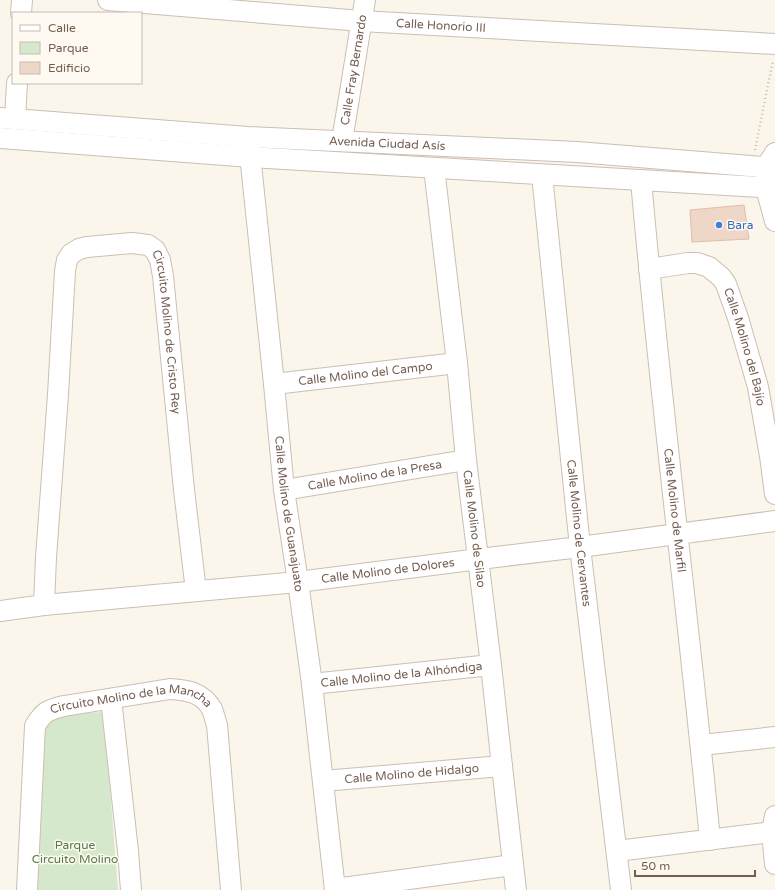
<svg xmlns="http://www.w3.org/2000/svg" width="775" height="890" font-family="'Varela Round',sans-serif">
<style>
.green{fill:#d6e8cb}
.building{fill:#eed7c6;stroke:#e0bea8}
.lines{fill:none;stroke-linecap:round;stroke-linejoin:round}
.minor-casing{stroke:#cdbeb2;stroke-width:22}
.path{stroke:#d4baa8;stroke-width:2.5;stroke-dasharray:1 3;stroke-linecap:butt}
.minor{stroke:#fff;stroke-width:20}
.shop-dot{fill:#3f7fe0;stroke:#fefaf2;stroke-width:1.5}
.labels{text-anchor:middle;stroke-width:3;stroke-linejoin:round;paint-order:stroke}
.street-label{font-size:12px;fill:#755e50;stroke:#fefaf2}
.shop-label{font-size:12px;fill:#366cbe;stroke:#fefaf2;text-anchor:start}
.park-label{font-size:12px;fill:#567949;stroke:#fefaf2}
</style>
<rect width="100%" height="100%" fill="#fbf6ec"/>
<polygon class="green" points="104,712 118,890 34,890 46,715"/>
<polygon class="building" points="744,205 749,239 692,242 690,210"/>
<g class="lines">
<g class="minor-casing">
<g id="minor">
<path id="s1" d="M108 0 361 21 775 44"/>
<polyline points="21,13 22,0"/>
<path id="s2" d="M0 118 248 137 577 152 775 168"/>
<polyline points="15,119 17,83"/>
<polyline points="0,138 251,157 775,188"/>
<path id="s3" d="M342 141 365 0"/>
<path id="s4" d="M249 145 274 384 284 490 298 582 312 684 335 890"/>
<polyline points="775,153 766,167 766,188 775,221"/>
<path id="s5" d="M434 168 457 363 466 460 491 665 502 766 516 890"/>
<path id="s6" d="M542 175 580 547 621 890"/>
<path id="s7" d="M641 180C660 400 689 620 710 840"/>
<path id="s8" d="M649 269 688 263H697L709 267 721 277 726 284 738 318 758 387 770 456 775 494"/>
<path id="s9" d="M274 384 457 363"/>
<path id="s10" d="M284 490 466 460"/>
<path id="s11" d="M44 605 46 557 58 395 65 271 67 260 71 254 79 249 87 247 132 243 148 245 155 250 160 260 163 276 184 490 196 591"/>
<path id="s12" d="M0 611 44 605 298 582 479 559 580 547 775 521"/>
<path id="s13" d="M312 684 491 665"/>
<polyline points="111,699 128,851 131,890"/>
<polyline points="701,745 775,737"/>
<path id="s14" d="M323 781 502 766"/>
<polyline points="775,816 772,832 775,864"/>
<polyline points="617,851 772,832"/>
<polyline points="335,889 513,865"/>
<path id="s15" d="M27 890 35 726C44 711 48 710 64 706L170 689C187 690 202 692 212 709 214 714 215 720 217 725L231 890"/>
</g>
</g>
<polyline class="path" points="755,150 773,60"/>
<use href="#minor" class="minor"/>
</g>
<circle class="shop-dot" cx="719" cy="225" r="4"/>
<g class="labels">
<g class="street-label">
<text dy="4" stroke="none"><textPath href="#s1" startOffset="334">Calle Honorio III</textPath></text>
<text dy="4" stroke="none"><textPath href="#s3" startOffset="72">Calle Fray Bernardo</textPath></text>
<text dy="4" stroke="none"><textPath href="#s2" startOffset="388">Avenida Ciudad Asís</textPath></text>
<text dy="4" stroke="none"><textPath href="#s11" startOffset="524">Circuito Molino de Cristo Rey</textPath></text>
<text dy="4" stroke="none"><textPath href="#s8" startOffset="151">Calle Molino del Bajío</textPath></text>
<text dy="4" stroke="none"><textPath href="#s9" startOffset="92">Calle Molino del Campo</textPath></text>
<text dy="4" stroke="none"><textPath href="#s10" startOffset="92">Calle Molino de la Presa</textPath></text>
<text dy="4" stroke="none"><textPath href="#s7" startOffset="332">Calle Molino de Marfil</textPath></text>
<text dy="4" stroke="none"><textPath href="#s4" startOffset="371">Calle Molino de Guanajuato</textPath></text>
<text dy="4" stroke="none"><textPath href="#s5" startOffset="363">Calle Molino de Silao</textPath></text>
<text dy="4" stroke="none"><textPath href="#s6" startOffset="360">Calle Molino de Cervantes</textPath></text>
<text dy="4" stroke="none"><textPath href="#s12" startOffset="390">Calle Molino de Dolores</textPath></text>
<text dy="4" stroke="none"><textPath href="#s13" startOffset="90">Calle Molino de la Alhóndiga</textPath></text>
<text dy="4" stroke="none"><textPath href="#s15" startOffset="270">Circuito Molino de la Mancha</textPath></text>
<text dy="4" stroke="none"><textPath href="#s14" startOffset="89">Calle Molino de Hidalgo</textPath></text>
</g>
<g class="shop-label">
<text x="727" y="229">Bara</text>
</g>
<g class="park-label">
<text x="75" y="849">Parque<tspan x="75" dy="14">Circuito Molino</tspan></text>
</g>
</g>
<rect x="12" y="12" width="130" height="72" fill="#fefaf2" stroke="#c7bcb1"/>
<rect x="20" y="25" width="20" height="6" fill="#ffffff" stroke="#c7bcb1"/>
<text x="48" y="32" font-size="12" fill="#755e50">Calle</text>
<rect x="20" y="42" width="20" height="12" fill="#d6e8cb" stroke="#c7bcb1"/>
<text x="48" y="52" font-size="12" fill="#755e50">Parque</text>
<rect x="20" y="62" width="20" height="12" fill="#eed7c6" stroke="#c7bcb1"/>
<text x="48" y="72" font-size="12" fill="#755e50">Edificio</text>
<path d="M635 870v6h120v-6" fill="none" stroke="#755e50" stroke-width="2"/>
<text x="641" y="870" font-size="12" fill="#755e50" stroke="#fefaf2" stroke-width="3" paint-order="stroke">50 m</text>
</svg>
